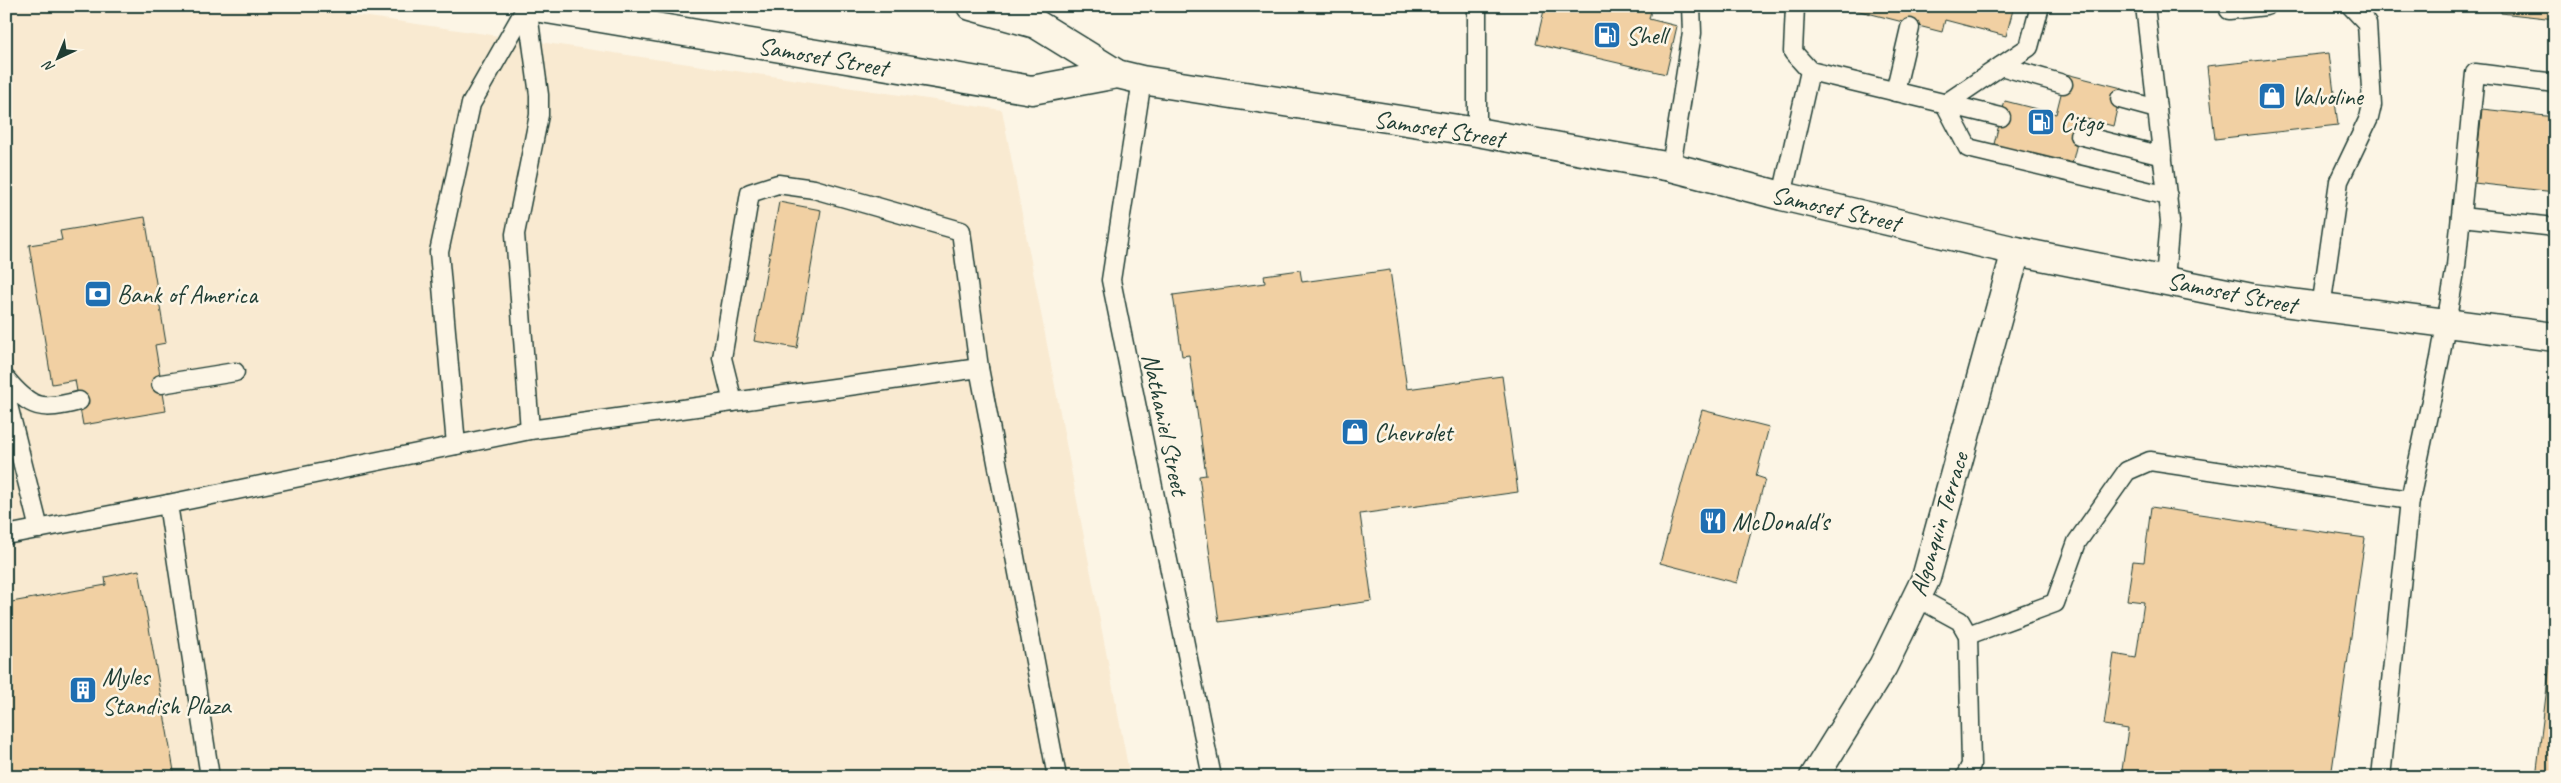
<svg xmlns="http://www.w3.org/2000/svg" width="2561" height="783" font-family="Caveat,sans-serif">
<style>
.built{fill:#f9ead1}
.building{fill:#f1d0a3;stroke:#1f3d34}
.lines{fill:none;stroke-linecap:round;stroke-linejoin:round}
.lane-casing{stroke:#1f3d34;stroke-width:21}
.street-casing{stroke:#1f3d34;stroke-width:31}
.highway-casing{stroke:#1f3d34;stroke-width:31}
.lane{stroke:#fcf5e5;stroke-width:18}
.street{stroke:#fcf5e5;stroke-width:28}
.highway{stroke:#fcf5e5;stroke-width:28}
.labels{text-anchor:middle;stroke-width:5;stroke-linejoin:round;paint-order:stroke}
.poi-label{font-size:25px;fill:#1f3d34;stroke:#fcf5e5;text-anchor:start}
.street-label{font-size:25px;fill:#1f3d34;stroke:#fcf5e5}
</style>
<rect width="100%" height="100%" fill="#fcf5e5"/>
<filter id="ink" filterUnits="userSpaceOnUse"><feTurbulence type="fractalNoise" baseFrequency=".02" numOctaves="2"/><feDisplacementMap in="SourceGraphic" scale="10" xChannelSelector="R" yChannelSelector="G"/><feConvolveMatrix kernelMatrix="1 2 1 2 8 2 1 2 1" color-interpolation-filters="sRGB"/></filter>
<g filter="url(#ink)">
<polygon class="built" points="6,6 294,6 1002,110 1130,777 6,777"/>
<g class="building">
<polygon points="1545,6 1652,6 1649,19 1677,26 1666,74 1536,44"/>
<polygon points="1840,6 2014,6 2006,36 1945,20 1942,32"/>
<polygon points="2501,6 2555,6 2555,19 2501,13"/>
<polygon points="2329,53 2338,125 2215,139 2207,66"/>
<polygon points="2066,74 2122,88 2113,126 2083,118 2071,168 1993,148 2005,101 2056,114"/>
<polygon points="2482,109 2555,117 2555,192 2474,183"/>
<polygon points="779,202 821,210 797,348 754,341"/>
<polygon points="145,217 166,343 155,345 166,411 83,425 75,380 52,384 29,245 62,240 60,231"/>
<polygon points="1300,270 1302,282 1390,270 1407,389 1502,376 1518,492 1360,514 1372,601 1219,622 1199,476 1206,475 1189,355 1182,356 1173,295 1265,283 1264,275"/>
<polygon points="1702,410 1769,427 1756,476 1765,479 1737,583 1660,563"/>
<polygon points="2151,507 2365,538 2331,777 2121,777 2128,729 2104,725 2114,654 2136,658 2144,602 2127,600 2133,561 2144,562"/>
<polygon points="139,570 175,777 6,777 6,603 106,585 105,577"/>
<polygon points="2555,622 2555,777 2536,777"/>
</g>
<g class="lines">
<g class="lane-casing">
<g id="lane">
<polyline points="527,6 539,95 539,115 515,234 530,430"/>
<polyline points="2145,6 2170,221 2165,279"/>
<polyline points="2229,10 2266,6"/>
<polyline points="2001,66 2029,47 2040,6"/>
<polyline points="1810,71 2001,117"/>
<polyline points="1142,80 1111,280 1212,777"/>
<polyline points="1895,92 1910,28"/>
<polyline points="2120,99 2157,109"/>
<polyline points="1945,104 1968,148 2168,196"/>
<polyline points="1945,104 2001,66 2063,84"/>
<polyline points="1477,132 1477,6"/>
<polyline points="2079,135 2163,156"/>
<polyline points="1671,167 1692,33 1691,6"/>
<polyline points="1782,196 1810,71 1793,52 1795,6"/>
<polyline points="2461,217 2555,227"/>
<polyline points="2321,308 2339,181 2369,118 2372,105 2367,23 2351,6"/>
<path d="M6 379C31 409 41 411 79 401"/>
<polyline points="161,384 235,372"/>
<polyline points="6,397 39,529"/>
<polyline points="733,402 722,358 750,193 778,184 814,189 961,231 979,368"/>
<polyline points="456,445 439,252 471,104 527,6"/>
<polyline points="6,535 168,504"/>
<polyline points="1916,597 1960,621 1968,635 1971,765 1965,777"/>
<polyline points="1968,635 2055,603 2077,542 2127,471 2150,461 2410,500 2440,358 2456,266 2475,73 2555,83"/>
<polyline points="210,777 168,504 530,430 979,368 1057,777"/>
<polyline points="2381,777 2410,500"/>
</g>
</g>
<g class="street-casing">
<polyline id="street" points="1814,777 1883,666 1926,578 2016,251"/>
</g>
<g class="highway-casing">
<g id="highway">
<polyline points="529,6 1032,90 1117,74"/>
<polyline points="971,6 1036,24 1117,74 1142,80 1477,132 1671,167 1782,196 2016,251 2252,298 2555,337"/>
</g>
</g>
<use href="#lane" class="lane"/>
<use href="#street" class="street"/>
<use href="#highway" class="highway"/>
</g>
</g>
<defs>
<g id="fuel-square" transform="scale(1.4375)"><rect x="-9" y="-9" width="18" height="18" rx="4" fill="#1f6fb2" stroke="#fcf5e5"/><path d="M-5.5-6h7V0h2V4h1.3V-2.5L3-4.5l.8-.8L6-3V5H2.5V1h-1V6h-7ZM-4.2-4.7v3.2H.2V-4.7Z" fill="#fff"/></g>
<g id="shop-square" transform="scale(1.4375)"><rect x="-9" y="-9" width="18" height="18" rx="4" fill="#1f6fb2" stroke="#fcf5e5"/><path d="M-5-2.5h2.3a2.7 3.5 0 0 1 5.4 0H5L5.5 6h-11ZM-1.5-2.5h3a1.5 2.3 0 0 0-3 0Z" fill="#fff"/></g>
<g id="bank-square" transform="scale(1.4375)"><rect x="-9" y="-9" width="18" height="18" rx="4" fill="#1f6fb2" stroke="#fcf5e5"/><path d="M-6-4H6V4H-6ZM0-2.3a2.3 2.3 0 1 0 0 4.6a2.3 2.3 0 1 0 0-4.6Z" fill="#fff"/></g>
<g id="restaurant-square" transform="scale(1.4375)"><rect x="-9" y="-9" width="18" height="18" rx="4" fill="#1f6fb2" stroke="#fcf5e5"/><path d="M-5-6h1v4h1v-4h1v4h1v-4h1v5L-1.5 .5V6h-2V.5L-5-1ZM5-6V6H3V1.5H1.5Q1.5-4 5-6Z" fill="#fff"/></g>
<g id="building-square" transform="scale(1.4375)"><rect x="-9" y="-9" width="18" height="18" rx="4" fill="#1f6fb2" stroke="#fcf5e5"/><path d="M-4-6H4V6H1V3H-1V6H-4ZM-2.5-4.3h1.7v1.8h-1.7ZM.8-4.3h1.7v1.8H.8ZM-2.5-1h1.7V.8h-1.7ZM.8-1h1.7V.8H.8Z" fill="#fff"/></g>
</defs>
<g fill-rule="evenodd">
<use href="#fuel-square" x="1607" y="35"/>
<use href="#shop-square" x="2272" y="96"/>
<use href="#fuel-square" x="2041" y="122"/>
<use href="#bank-square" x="98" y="294"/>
<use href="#shop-square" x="1355" y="432"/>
<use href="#restaurant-square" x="1713" y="521"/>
<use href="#building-square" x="83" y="690"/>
</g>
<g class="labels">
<g class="poi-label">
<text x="1626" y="44">Shell</text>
<text x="2291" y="105">Valvoline</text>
<text x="2060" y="131">Citgo</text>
<text x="117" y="303">Bank of America</text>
<text x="1374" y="441">Chevrolet</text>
<text x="1732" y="530">McDonald's</text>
<text x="102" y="685">Myles<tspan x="102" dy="29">Standish Plaza</tspan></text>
</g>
<g class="street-label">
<text transform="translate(823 56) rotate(10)" y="9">Samoset Street</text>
<text transform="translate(1439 128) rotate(9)" y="9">Samoset Street</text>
<text transform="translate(1836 208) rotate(13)" y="9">Samoset Street</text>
<text transform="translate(2232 292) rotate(11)" y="9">Samoset Street</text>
<text transform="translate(1166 424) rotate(78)" y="9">Nathaniel Street</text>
<text transform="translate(1938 524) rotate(-73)" y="9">Algonquin Terrace</text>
</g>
</g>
<rect width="2561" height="783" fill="none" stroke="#fcf5e5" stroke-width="25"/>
<rect x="12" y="12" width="2536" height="758" fill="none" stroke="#1f3d34" stroke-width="2" filter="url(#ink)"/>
<g transform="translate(58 58) rotate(224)" stroke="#fcf5e5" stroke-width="4" paint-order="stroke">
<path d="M0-4L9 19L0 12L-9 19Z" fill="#1f3d34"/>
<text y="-8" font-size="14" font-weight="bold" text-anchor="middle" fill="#1f3d34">N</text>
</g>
</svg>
